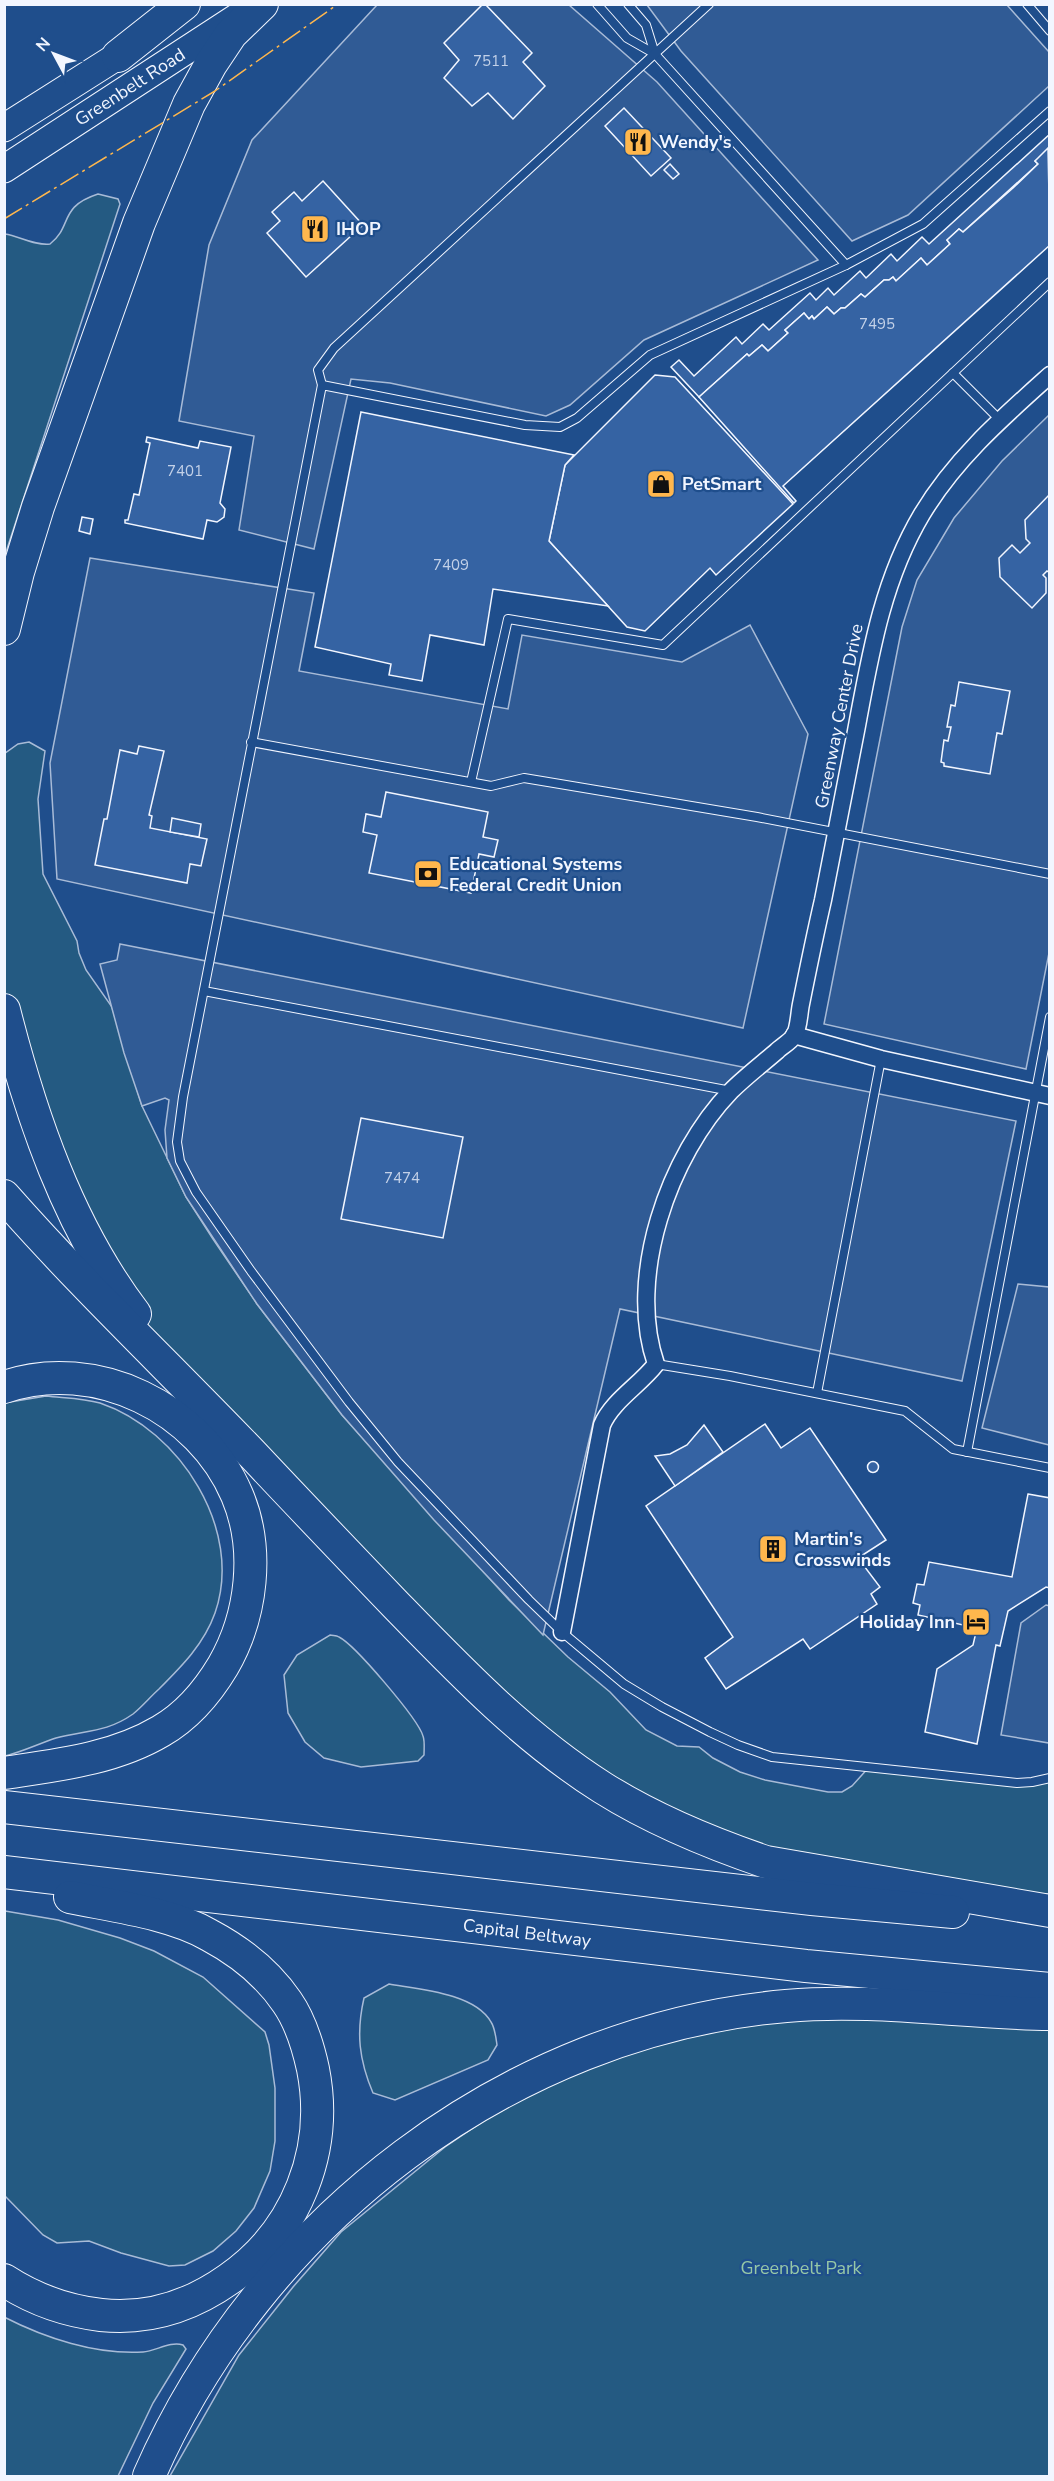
<svg xmlns="http://www.w3.org/2000/svg" width="1054" height="2481" font-family="'Nunito Sans',sans-serif">
<style>
.green{fill:#245a82;stroke:#a8bbd7;stroke-width:1.5}
.parking{fill:#305b95;stroke:#a8bbd7;stroke-width:1.5}
.building{fill:#3563a3;stroke:#f2f6ff;stroke-width:1.5}
.lines{fill:none;stroke-linecap:round;stroke-linejoin:round}
.service-casing{stroke:#f2f6ff;stroke-width:10}
.minor-casing{stroke:#f2f6ff;stroke-width:19}
.primary-casing{stroke:#f2f6ff;stroke-width:29}
.motorway-casing{stroke:#f2f6ff;stroke-width:34}
.service{stroke:#1f4e8c;stroke-width:8}
.minor{stroke:#1f4e8c;stroke-width:16}
.primary{stroke:#1f4e8c;stroke-width:27}
.motorway{stroke:#1f4e8c;stroke-width:32}
.power{stroke:#ffb74d;stroke-width:1.5;stroke-dasharray:21 4.5 3 4.5;stroke-linecap:butt}
.labels{text-anchor:middle;stroke-width:4.5;stroke-linejoin:round;paint-order:stroke}
.number-label{font-size:15px;fill:#c3d1e8}
.street-label{font-size:18px;fill:#f2f6ff;stroke:#1f4e8c}
.poi-label{font-size:18px;font-weight:bold;fill:#f2f6ff;stroke:#1f4e8c;text-anchor:start}
.park-label{font-size:18px;fill:#97c8a6;stroke:#1f4e8c}
</style>
<rect width="100%" height="100%" fill="#1f4e8c"/>
<g class="green">
<path d="M98 194 118 199 120 204 5 555V234C19 236 35 246 50 244 73 226 58 207 98 194Z"/>
<polygon points="29,742 45,751 38,799 43,874 77,941 79,953 86,970 112,1007 142,1106 186,1197 213,1239 257,1304 342,1415 509,1600 568,1657 610,1692 646,1730 677,1746 699,1747 713,1758 740,1772 765,1780 828,1792 842,1792 852,1786 870,1766 1017,1783 1049,1778 1049,1894 948,1892 852,1877 604,1788 194,1394 118,1292 4,1010 4,754 18,744"/>
<path d="M46 1396C63 1398 83 1398 100 1403 180 1430 244 1530 215 1613 204 1644 182 1666 159 1689 150 1697 142 1707 133 1714 106 1733 85 1730 56 1738 38 1744 22 1752 5 1756L4 1403Z"/>
<path d="M330 1635C333 1636 336 1635 339 1637 355 1645 418 1719 423 1736 425 1741 424 1749 424 1755L418 1761 361 1767 324 1758 305 1742 288 1713 284 1675 297 1655Z"/>
<polygon points="5,1911 58,1920 120,1938 154,1951 203,1977 265,2032 269,2045 275,2088 275,2141 270,2171 254,2208 236,2231 213,2251 185,2265 169,2266 121,2253 89,2241 57,2243 43,2235 5,2196"/>
<path d="M389 1984C418 1989 475 1993 491 2022 495 2028 496 2038 497 2045L488 2060 395 2100 373 2093C359 2060 356 2033 364 1998Z"/>
<polygon points="857,2012 1049,2029 1049,2476 170,2476 239,2355 293,2287 341,2232 445,2147 491,2116 539,2088 596,2064 692,2033"/>
<path d="M4 2317C45 2338 96 2355 143 2352 156 2351 170 2341 183 2345L186 2349 153 2403 118 2476H5Z"/>
</g>
<g class="parking">
<polygon points="377,5 569,5 657,82 818,260 644,340 570,405 546,416 390,383 351,379 314,549 239,530 254,436 179,421 209,245 252,140"/>
<polygon points="647,5 1007,5 1049,52 1049,86 908,215 852,241 681,51"/>
<polygon points="1049,415 1050,948 1026,1069 824,1024 902,627 917,580 954,518 1002,461"/>
<polygon points="90,558 314,593 299,671 508,709 522,635 682,662 750,625 808,734 743,1028 57,879 50,763"/>
<polygon points="120,944 1016,1121 962,1381 620,1309 543,1635 434,1520 342,1415 257,1304 186,1197 167,1158 165,1130 169,1100 165,1098 142,1106 124,1053 100,964 117,960"/>
<polygon points="1018,1284 1049,1287 1049,1445 982,1428"/>
<polygon points="1046,1605 1050,1606 1049,1743 1001,1735 1021,1623"/>
</g>
<g class="building">
<polygon points="483,4 485,4 532,53 523,62 545,86 513,119 488,93 472,106 444,78 459,60 444,43"/>
<polygon points="624,108 671,158 651,176 605,126"/>
<polygon points="1050,134 1050,150 1035,161 1038,164 963,232 959,229 947,240 950,244 927,265 921,258 896,281 893,277 889,280 884,280 865,297 861,294 845,308 841,308 834,314 827,307 814,319 812,316 809,319 804,313 785,330 788,333 768,351 762,345 749,356 747,354 699,397 671,367 679,360 694,376 736,337 742,344 763,324 769,330 810,293 816,300 828,288 834,295 860,271 866,278 891,254 897,261 922,237 929,244"/>
<polygon points="1048,148 1050,245 783,486 796,501 794,503 699,397 747,354 749,356 762,345 768,351 788,333 785,330 804,313 809,319 812,316 814,319 827,307 834,314 841,308 845,308 861,294 865,297 884,280 889,280 893,277 896,281 921,258 927,265 950,244 947,240 959,229 963,232 1013,188 1038,164 1035,161"/>
<polygon points="670,164 679,174 673,179 664,170"/>
<polygon points="323,181 363,225 306,277 267,233 280,221 272,212 294,192 302,201"/>
<polygon points="655,375 675,377 793,504 716,575 710,568 645,631 627,627 549,541 565,465"/>
<polygon points="361,412 574,455 565,465 549,541 608,606 493,589 484,645 430,635 422,681 389,675 391,664 315,647"/>
<polygon points="147,437 198,448 200,441 231,447 220,503 225,509 224,517 217,522 207,520 203,539 125,523 125,520 128,520 134,494 139,495 150,443 146,442"/>
<polygon points="1049,495 1050,573 1047,571 1043,575 1046,578 1046,593 1032,608 1000,577 999,558 1012,545 1020,553 1030,543 1026,539 1025,520"/>
<polygon points="82,517 93,519 90,534 79,531"/>
<polygon points="959,682 1010,691 1002,734 997,733 990,774 944,766 944,763 941,762 944,740 948,741 951,727 947,727 951,705 955,706"/>
<polygon points="139,746 164,751 149,815 152,816 150,828 207,839 201,866 190,864 187,883 95,865 104,819 107,819 120,750 137,754"/>
<polygon points="386,792 488,812 483,837 498,840 494,857 479,854 471,893 369,873 377,835 363,832 366,814 381,817"/>
<polygon points="172,818 201,824 199,837 170,832"/>
<polygon points="361,1118 463,1137 443,1238 341,1219"/>
<polygon points="765,1424 781,1448 810,1428 886,1540 858,1558 880,1587 871,1594 877,1604 810,1649 803,1639 726,1689 705,1658 733,1637 646,1506"/>
<polygon points="704,1425 723,1452 675,1486 655,1456 670,1454 687,1445"/>
<circle cx="873" cy="1467" r="5.5"/>
<polygon points="1028,1494 1050,1498 1050,1588 1046,1587 1008,1611 1000,1646 996,1645 977,1744 925,1732 937,1669 973,1645 977,1628 918,1615 920,1605 913,1603 917,1584 924,1585 929,1562 1012,1577"/>
</g>
<g class="lines">
<g class="service-casing">
<g id="service">
<polyline points="597,4 627,38 655,54 846,265"/>
<polyline points="628,4 646,25 655,54"/>
<polyline points="1027,4 1050,31"/>
<polyline points="1050,111 923,224 846,265 650,355 577,418 560,427 525,425 322,385 183,1097 177,1142 180,1161 196,1192 251,1271 349,1402 398,1462 529,1600 562,1632 624,1684 662,1707 710,1732 738,1745 772,1757 1017,1783 1032,1782 1050,1778"/>
<polyline points="953,373 1000,420"/>
<polyline points="322,385 318,370 334,348 709,4"/>
<polyline points="251,742 491,786 524,778 548,782 757,817 1050,874"/>
<polyline points="471,782 508,619 663,645 1050,282"/>
<polyline points="204,991 731,1091"/>
<polyline points="656,1364 730,1376 905,1411 953,1449 1050,1468"/>
<polyline points="817,1393 881,1059"/>
<polyline points="967,1452 1050,1017"/>
</g>
</g>
<g class="minor-casing">
<g id="minor">
<polyline points="794,1035 881,1059 1050,1096"/>
<path d="M562 1632 602 1425C612 1401 640 1385 656 1364 626 1277 669 1155 731 1091 745 1077 762 1064 777 1051 782 1046 790 1042 794 1036 799 1029 799 1013 801 1004 808 969 815 935 823 900 834 844 845 787 856 731 870 656 882 581 922 514 955 459 1002 418 1050 375"/>
</g>
</g>
<g class="primary-casing">
<g id="primary">
<polyline points="4,128 135,45"/>
<polyline points="4,169 242,14"/>
</g>
</g>
<g class="motorway-casing">
<g id="motorway">
<polyline points="118,56 184,4"/>
<polyline points="4,629 18,572 38,507 139,223 189,104 211,64 231,34 262,4"/>
<path d="M4 1010C31 1116 68 1226 135 1314"/>
<path d="M4 1196C85 1288 173 1371 257 1459 303 1508 349 1556 395 1604 460 1671 524 1738 603 1788 654 1820 710 1843 766 1862L1050 1911"/>
<path d="M4 1387C96 1356 200 1408 237 1495 260 1549 252 1616 223 1666 208 1691 187 1716 161 1731 114 1759 58 1765 4 1773"/>
<polyline points="4,1807 812,1899 953,1912"/>
<polyline points="4,1872 806,1966 1050,1989"/>
<path d="M4 2280C33 2299 67 2311 101 2315 148 2320 191 2306 229 2279 297 2232 329 2150 313 2069 308 2046 301 2022 287 2002 268 1974 239 1951 209 1935 171 1913 113 1906 70 1897"/>
<path d="M149 2476C260 2222 508 2030 786 2006 874 1998 961 2013 1050 2014"/>
</g>
</g>
<use href="#service" class="service"/>
<use href="#minor" class="minor"/>
<use href="#primary" class="primary"/>
<use href="#motorway" class="motorway"/>
<polyline class="power" points="4,219 215,91 338,4"/>
</g>
<defs>
<g id="restaurant-square" transform="scale(1.5)"><rect x="-9" y="-9" width="18" height="18" rx="4" fill="#ffb74d" stroke="#1f4e8c"/><path d="M-5-6h1v4h1v-4h1v4h1v-4h1v5L-1.5 .5V6h-2V.5L-5-1ZM5-6V6H3V1.5H1.5Q1.5-4 5-6Z" fill="#111"/></g>
<g id="shop-square" transform="scale(1.5)"><rect x="-9" y="-9" width="18" height="18" rx="4" fill="#ffb74d" stroke="#1f4e8c"/><path d="M-5-2.5h2.3a2.7 3.5 0 0 1 5.4 0H5L5.5 6h-11ZM-1.5-2.5h3a1.5 2.3 0 0 0-3 0Z" fill="#111"/></g>
<g id="bank-square" transform="scale(1.5)"><rect x="-9" y="-9" width="18" height="18" rx="4" fill="#ffb74d" stroke="#1f4e8c"/><path d="M-6-4H6V4H-6ZM0-2.3a2.3 2.3 0 1 0 0 4.6a2.3 2.3 0 1 0 0-4.6Z" fill="#111"/></g>
<g id="building-square" transform="scale(1.5)"><rect x="-9" y="-9" width="18" height="18" rx="4" fill="#ffb74d" stroke="#1f4e8c"/><path d="M-4-6H4V6H1V3H-1V6H-4ZM-2.5-4.3h1.7v1.8h-1.7ZM.8-4.3h1.7v1.8H.8ZM-2.5-1h1.7V.8h-1.7ZM.8-1h1.7V.8H.8Z" fill="#111"/></g>
<g id="hotel-square" transform="scale(1.5)"><rect x="-9" y="-9" width="18" height="18" rx="4" fill="#ffb74d" stroke="#1f4e8c"/><path d="M-6-4.5h1.5V1H6V5H4.5V3h-9V5H-6ZM-4 0a1.8 1.8 0 1 1 3.6 0ZM.5 0V-2.5h3Q6-2.5 6 0Z" fill="#111"/></g>
</defs>
<g fill-rule="evenodd">
<use href="#restaurant-square" x="638" y="142"/>
<use href="#restaurant-square" x="315" y="229"/>
<use href="#shop-square" x="661" y="484"/>
<use href="#bank-square" x="428" y="874"/>
<use href="#building-square" x="773" y="1549"/>
<use href="#hotel-square" x="976" y="1622"/>
</g>
<g class="labels">
<g class="number-label">
<text x="491" y="66">7511</text>
<text x="877" y="329">7495</text>
<text x="185" y="476">7401</text>
<text x="451" y="570">7409</text>
<text x="402" y="1183">7474</text>
</g>
<g class="street-label">
<text transform="translate(130 87) rotate(-33)" y="6">Greenbelt Road</text>
<text transform="translate(839 716) rotate(-79)" y="6">Greenway Center Drive</text>
<text transform="translate(527 1933) rotate(7)" y="6">Capital Beltway</text>
</g>
<g class="poi-label">
<text x="659" y="148">Wendy's</text>
<text x="336" y="235">IHOP</text>
<text x="682" y="490">PetSmart</text>
<text x="449" y="870">Educational Systems<tspan x="449" dy="21">Federal Credit Union</tspan></text>
<text x="794" y="1545">Martin's<tspan x="794" dy="21">Crosswinds</tspan></text>
<text x="955" y="1628" text-anchor="end">Holiday Inn</text>
</g>
<g class="park-label">
<text x="801" y="2274">Greenbelt Park</text>
</g>
</g>
<rect width="1054" height="2481" fill="none" stroke="#f2f6ff" stroke-width="12"/>
<g transform="translate(54 54) rotate(311)" stroke="#1f4e8c" stroke-width="4.5" paint-order="stroke">
<path d="M0-4.5L10 22L0 15L-10 22Z" fill="#f2f6ff"/>
<text y="-9" font-size="16" font-weight="bold" text-anchor="middle" fill="#f2f6ff">N</text>
</g>
</svg>
